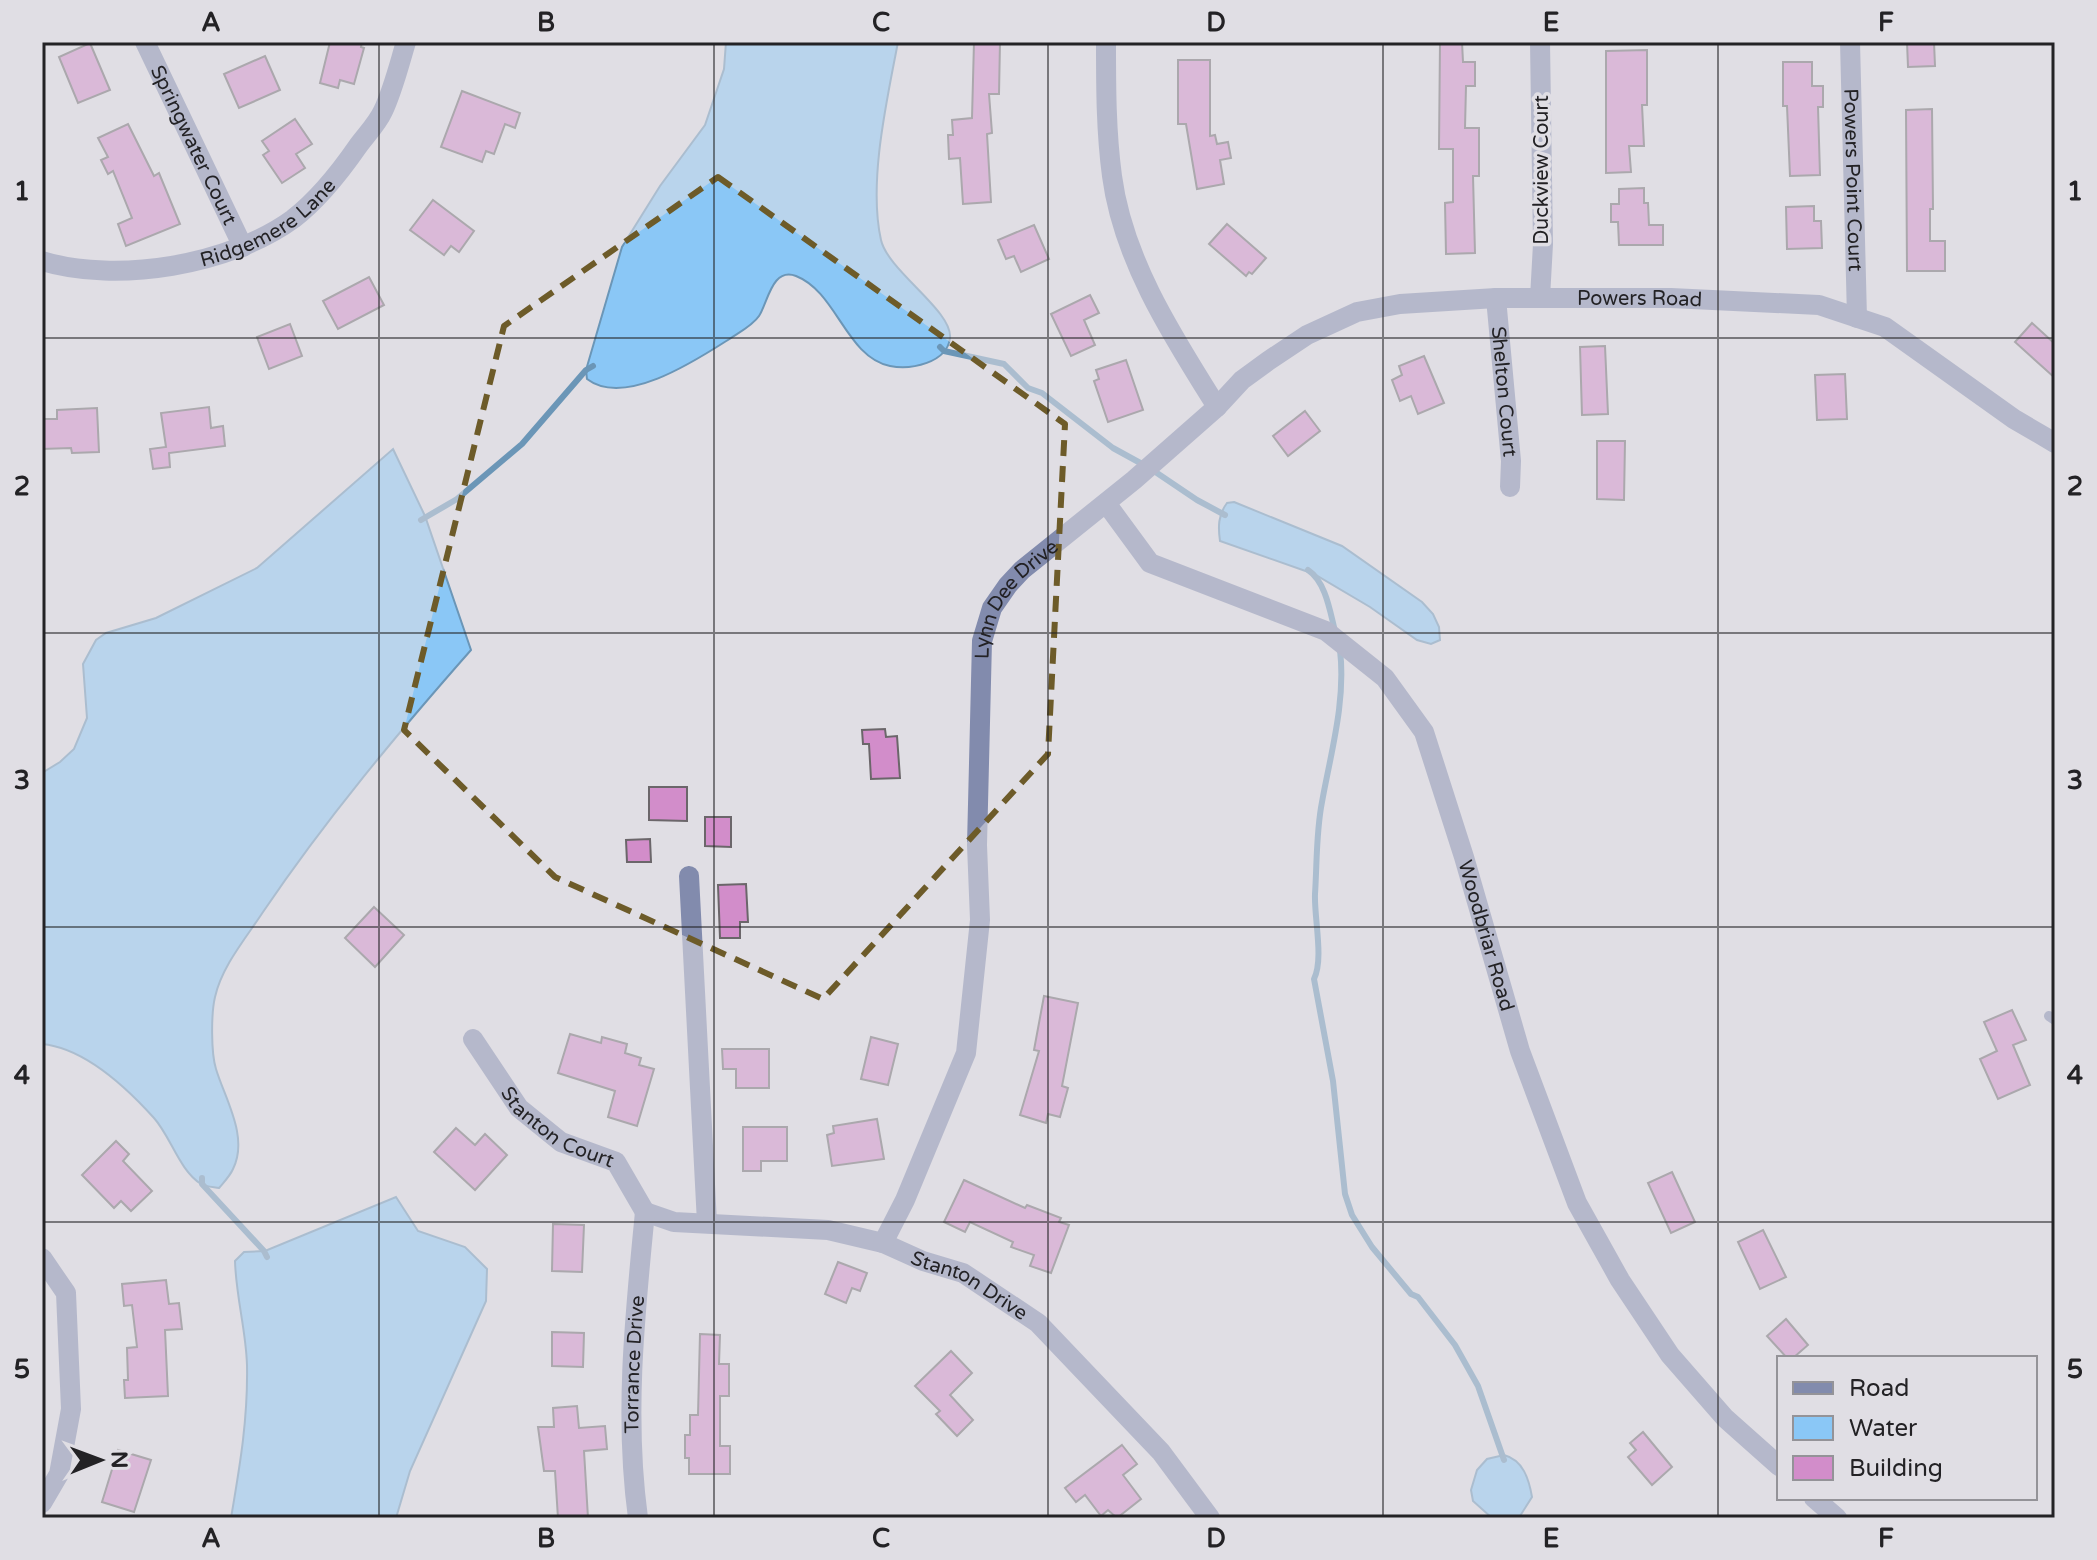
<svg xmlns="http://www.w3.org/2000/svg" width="2097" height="1560" font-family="'Varela Round',sans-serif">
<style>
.water{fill:#8ac7f6;stroke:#6b96b7;stroke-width:2}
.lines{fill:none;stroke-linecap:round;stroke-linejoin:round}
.stream{stroke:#6b96b7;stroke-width:6}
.building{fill:#d28dca;stroke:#6b666a;stroke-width:2}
.lane{stroke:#828bad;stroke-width:10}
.street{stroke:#828bad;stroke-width:20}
.marked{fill:none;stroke:#6d5b29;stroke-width:6;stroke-dasharray:16 10;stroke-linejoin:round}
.grid{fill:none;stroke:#232225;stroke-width:2;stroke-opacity:0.55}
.labels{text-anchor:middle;stroke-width:7;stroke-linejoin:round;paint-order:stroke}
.street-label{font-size:20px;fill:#232225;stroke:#e0dee4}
.neatline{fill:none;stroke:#232225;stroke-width:3}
.grid-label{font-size:26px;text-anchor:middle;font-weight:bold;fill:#232225}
</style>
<rect width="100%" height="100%" fill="#e0dee4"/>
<g class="water">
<path d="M726 42H898C887 100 868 182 881 240 888 271 953 311 950 338 947 363 911 370 890 366 846 357 837 292 796 276 772 267 768 302 759 316 753 325 740 332 731 338 698 359 625 408 587 379L586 370 622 247 660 186 705 125 724 69Z"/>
<path d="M393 449 425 516 471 650C397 734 326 819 263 912 246 938 222 966 215 997 211 1014 211 1053 216 1069 225 1099 249 1137 233 1169 230 1176 224 1182 219 1188 214 1187 206 1187 201 1184 179 1170 171 1137 154 1118 126 1087 85 1048 42 1044V773L60 762 74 749 87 718 83 664 96 640 106 633 156 618 257 568Z"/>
<path d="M1234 502 1342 546 1422 602 1433 614 1439 627 1440 640 1431 644 1417 640 1370 607 1314 574 1220 541C1218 527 1218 515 1227 503Z"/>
<path d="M396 1197 418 1231 465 1247 487 1269 486 1301 410 1471 396 1518H231C240 1465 248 1419 247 1365 246 1330 236 1297 235 1261L244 1252 265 1251Z"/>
<path d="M1504 1455C1523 1460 1529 1479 1532 1497L1520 1516 1492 1518 1473 1501 1471 1490 1477 1470 1487 1459Z"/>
</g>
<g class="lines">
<g class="stream">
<polyline points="940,347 944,351 1004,364 1028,388 1042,393 1113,448 1144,465"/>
<polyline points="1154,471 1197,500 1225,515"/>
<polyline points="421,520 457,499 522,444 586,370 593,366"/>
<path d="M1308 570C1326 582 1330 612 1335 631"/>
<path d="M1340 650C1346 701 1331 752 1322 802 1316 832 1317 864 1315 894 1314 918 1324 959 1314 979L1333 1081 1345 1194 1352 1215 1372 1247 1411 1294 1418 1297 1455 1345 1478 1386 1504 1460"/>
<polyline points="202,1178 202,1184 264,1251 267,1257"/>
</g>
</g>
<g class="building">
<polygon points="330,42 362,42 361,47 364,48 354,84 340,80 338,88 320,83"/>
<polygon points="974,42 1000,42 999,94 989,94 992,133 987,134 991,202 963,204 960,158 949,159 948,135 953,135 952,120 972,118"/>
<polygon points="1440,42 1462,42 1463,62 1475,62 1475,86 1466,86 1465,128 1479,128 1479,176 1473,176 1475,253 1446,254 1445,203 1453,202 1453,149 1439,149"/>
<polygon points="1907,42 1934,42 1935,66 1908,67"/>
<polygon points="90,43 110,90 78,103 59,57"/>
<polygon points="1647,50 1647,105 1642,105 1644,146 1629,146 1631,172 1606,173 1606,51"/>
<polygon points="265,56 280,90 239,108 224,74"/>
<polygon points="1178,60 1210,60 1210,136 1215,135 1217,144 1228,142 1231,158 1220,160 1224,184 1197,189 1186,124 1178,124"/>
<polygon points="1783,62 1812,62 1812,86 1823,86 1823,107 1818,107 1820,175 1790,176 1787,106 1783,106"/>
<polygon points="462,91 520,113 515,128 505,124 494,154 486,151 482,162 441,147"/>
<polygon points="1932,109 1933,209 1930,209 1930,241 1945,241 1945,271 1907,271 1906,110"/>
<polygon points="295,119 312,144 296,154 305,168 282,183 263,155 269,151 262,141"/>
<polygon points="128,124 154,176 159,173 180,224 126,246 118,224 132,218 113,171 108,174 101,160 108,157 98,138"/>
<polygon points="1644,188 1644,203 1648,203 1649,225 1663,225 1663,245 1619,245 1618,222 1611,222 1611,204 1619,204 1619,189"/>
<polygon points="433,200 474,231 459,252 451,246 444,255 410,230"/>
<polygon points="1814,206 1814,221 1821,221 1822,248 1787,249 1786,207"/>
<polygon points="1227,224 1266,258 1252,274 1249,272 1246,276 1209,244"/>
<polygon points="1034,225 1049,259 1021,272 1014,256 1006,259 998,240"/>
<polygon points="369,277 384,305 338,329 323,301"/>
<polygon points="1090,295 1099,313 1084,320 1095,345 1071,356 1051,314"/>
<polygon points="2032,323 2055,344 2055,378 2015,342"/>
<polygon points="290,324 302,356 269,369 257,337"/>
<polygon points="1605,346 1608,414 1582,415 1580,347"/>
<polygon points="1424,356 1444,403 1418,414 1411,396 1400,401 1392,380 1402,375 1399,366"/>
<polygon points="1126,360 1143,410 1108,422 1094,381 1099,379 1096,370"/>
<polygon points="1845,374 1847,419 1817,420 1815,375"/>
<polygon points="209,407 211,428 223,426 225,446 169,453 170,467 153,469 150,449 166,447 161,413"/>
<polygon points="97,408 99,452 72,453 71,448 42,449 42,419 57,419 57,410"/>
<polygon points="1305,411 1320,431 1288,456 1273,436"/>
<polygon points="1597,441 1625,441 1624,500 1597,499"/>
<polygon points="885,729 886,737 897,736 900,778 871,779 869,744 863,744 862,730"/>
<polygon points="649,787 687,787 687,821 649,820"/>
<polygon points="705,817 731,817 731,847 705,846"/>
<polygon points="650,839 651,862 627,862 626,840"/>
<polygon points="746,884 748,922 740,922 740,938 720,938 718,885"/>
<polygon points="374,907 404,935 375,967 345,938"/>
<polygon points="1044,996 1078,1003 1062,1086 1068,1088 1060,1117 1048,1114 1046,1123 1020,1115 1039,1051 1034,1050"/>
<polygon points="2012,1010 2026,1040 2013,1045 2030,1085 1998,1099 1980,1059 1997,1051 1984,1022"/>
<polygon points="570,1034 601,1043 602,1037 627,1044 625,1053 641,1058 639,1065 654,1069 637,1126 608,1117 615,1091 558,1073"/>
<polygon points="871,1037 898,1044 888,1085 861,1079"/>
<polygon points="722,1049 769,1049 769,1088 736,1088 736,1069 723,1069"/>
<polygon points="877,1119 884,1159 832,1166 827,1135 834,1133 833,1126"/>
<polygon points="743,1127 787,1127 787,1161 761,1161 761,1171 743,1171"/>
<polygon points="456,1128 475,1145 485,1134 507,1155 475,1190 434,1152"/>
<polygon points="116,1141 129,1154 123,1161 152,1191 131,1211 121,1201 114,1208 82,1175"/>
<polygon points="1672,1172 1695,1222 1671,1233 1648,1183"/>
<polygon points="964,1180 1025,1208 1027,1205 1061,1218 1059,1222 1069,1225 1051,1273 1030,1266 1034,1255 1011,1247 1013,1242 970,1222 965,1232 944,1222"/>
<polygon points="553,1224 584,1225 582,1272 552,1271"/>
<polygon points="1763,1230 1786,1277 1760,1289 1738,1242"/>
<polygon points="838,1262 867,1273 860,1291 852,1288 846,1303 825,1294"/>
<polygon points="166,1280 169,1304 179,1303 182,1329 165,1330 168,1396 125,1398 124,1380 128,1380 127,1348 137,1347 132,1305 124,1306 122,1284"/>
<polygon points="1786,1319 1808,1345 1793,1358 1787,1358 1767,1336"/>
<polygon points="552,1332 584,1333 583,1367 552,1366"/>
<polygon points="700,1334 720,1335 719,1364 729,1364 729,1396 720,1396 720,1446 730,1446 730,1474 689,1474 689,1458 685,1458 685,1435 690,1435 690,1415 698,1415"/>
<polygon points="951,1351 972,1373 950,1395 973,1420 957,1436 936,1414 940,1411 915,1386"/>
<polygon points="577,1406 579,1428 605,1426 607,1449 584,1451 588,1518 558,1518 555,1471 544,1471 538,1427 554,1427 553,1408"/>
<polygon points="1643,1432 1672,1467 1652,1485 1628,1457 1636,1450 1630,1443"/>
<polygon points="1122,1445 1137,1464 1123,1475 1141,1499 1117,1518 1108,1510 1101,1516 1085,1495 1076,1502 1065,1488"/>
<polygon points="118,1450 151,1460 134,1512 102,1502"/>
</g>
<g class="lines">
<polyline class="lane" points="2049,1016 2055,1020"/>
<g class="street">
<path id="s1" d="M145 42 243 247"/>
<path d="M1106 42C1106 87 1106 131 1112 176 1123 260 1173 337 1217 407"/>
<path id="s2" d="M1850 42 1857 318"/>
<path id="s3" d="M42 261C117 284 230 265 293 219 319 199 340 172 358 146 366 135 377 124 383 111 393 90 399 65 406 42"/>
<path id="s4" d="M1496 298 1511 461 1510 487"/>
<polyline points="1540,298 1543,244 1540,42"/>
<path id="s5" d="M1106 503 1150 563 1326 631 1385 678 1424 732 1464 857 1520 1051 1577 1203 1620 1280 1670 1355 1725 1418 1779 1466"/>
<polyline points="689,876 707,1223"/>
<path id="s6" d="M473 1039 519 1108 561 1142 616 1162 645 1212"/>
<path id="s7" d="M645 1212 674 1222 828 1230 883 1243 923 1261 963 1273 1038 1323 1161 1452 1210 1518"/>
<path id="s8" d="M883 1243 905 1200 966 1053 980 920 977 845 982 641 992 608 1008 585 1022 570 1134 480 1217 407 1242 380 1268 361 1307 335 1357 312 1400 304 1496 298H1671L1819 305 1885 327 2014 419 2055 443"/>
<polyline points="42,1258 66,1293 71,1409 59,1474 42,1503"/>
<polyline points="1814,1498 1837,1518"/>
<path id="s9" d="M638 1518C624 1416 635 1314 645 1212"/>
</g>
</g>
<path d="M0 0H2097V1560H0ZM718 177 1065 424 1048 754 823 999 555 877 404 730 504 326Z" fill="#e0dee4" fill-opacity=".55" fill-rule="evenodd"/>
<path class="marked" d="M718 177 1065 424 1048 754 823 999 555 877 404 730 504 326Z"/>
<path class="grid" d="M379 42V1518M714 42V1518M1048 42V1518M1383 42V1518M1718 42V1518M42 338H2055M42 633H2055M42 927H2055M42 1222H2055"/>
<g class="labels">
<g class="street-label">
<text dy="7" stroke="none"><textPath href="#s1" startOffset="114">Springwater Court</textPath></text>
<text transform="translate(1541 170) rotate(-90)" y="7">Duckview Court</text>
<text dy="7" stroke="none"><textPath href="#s2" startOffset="138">Powers Point Court</textPath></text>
<text dy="7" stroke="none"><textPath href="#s3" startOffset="238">Ridgemere Lane</textPath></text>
<text dy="7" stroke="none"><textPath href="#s8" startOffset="1412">Powers Road</textPath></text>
<text dy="7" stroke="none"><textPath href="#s4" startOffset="94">Shelton Court</textPath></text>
<text dy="7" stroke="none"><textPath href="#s8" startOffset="674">Lynn Dee Drive</textPath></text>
<text dy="7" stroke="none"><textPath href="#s5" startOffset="618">Woodbriar Road</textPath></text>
<text dy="7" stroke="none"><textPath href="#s6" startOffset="126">Stanton Court</textPath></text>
<text dy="7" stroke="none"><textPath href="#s7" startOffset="338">Stanton Drive</textPath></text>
<text dy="7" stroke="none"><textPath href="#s9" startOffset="154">Torrance Drive</textPath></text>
</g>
</g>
<rect width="2097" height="1560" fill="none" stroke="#e0dee4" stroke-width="88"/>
<rect x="1777" y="1356" width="260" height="144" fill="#e0dee4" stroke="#949398" stroke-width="2"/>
<rect x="1793" y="1382" width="40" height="12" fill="#828bad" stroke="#949398" stroke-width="2"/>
<text x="1849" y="1396" font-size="24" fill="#232225">Road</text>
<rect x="1793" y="1416" width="40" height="24" fill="#8ac7f6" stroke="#949398" stroke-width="2"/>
<text x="1849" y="1436" font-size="24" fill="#232225">Water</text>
<rect x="1793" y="1456" width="40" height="24" fill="#d28dca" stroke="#949398" stroke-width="2"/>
<text x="1849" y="1476" font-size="24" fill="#232225">Building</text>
<g transform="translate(100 1460) rotate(89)" stroke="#e0dee4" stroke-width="6" paint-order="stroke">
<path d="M0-6L14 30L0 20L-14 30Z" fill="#232225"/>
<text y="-12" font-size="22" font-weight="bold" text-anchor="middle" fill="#232225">N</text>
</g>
<rect x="44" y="44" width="2009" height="1472" class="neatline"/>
<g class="grid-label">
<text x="211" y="31">A</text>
<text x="546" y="31">B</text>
<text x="881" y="31">C</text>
<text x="1216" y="31">D</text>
<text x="1551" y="31">E</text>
<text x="1886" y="31">F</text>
<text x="22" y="200">1</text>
<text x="2075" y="200">1</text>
<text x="22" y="495">2</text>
<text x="2075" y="495">2</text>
<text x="22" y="789">3</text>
<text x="2075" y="789">3</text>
<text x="22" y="1084">4</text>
<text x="2075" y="1084">4</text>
<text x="22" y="1378">5</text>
<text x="2075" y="1378">5</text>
<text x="211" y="1547">A</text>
<text x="546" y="1547">B</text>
<text x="881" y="1547">C</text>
<text x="1216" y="1547">D</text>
<text x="1551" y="1547">E</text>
<text x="1886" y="1547">F</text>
</g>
</svg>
